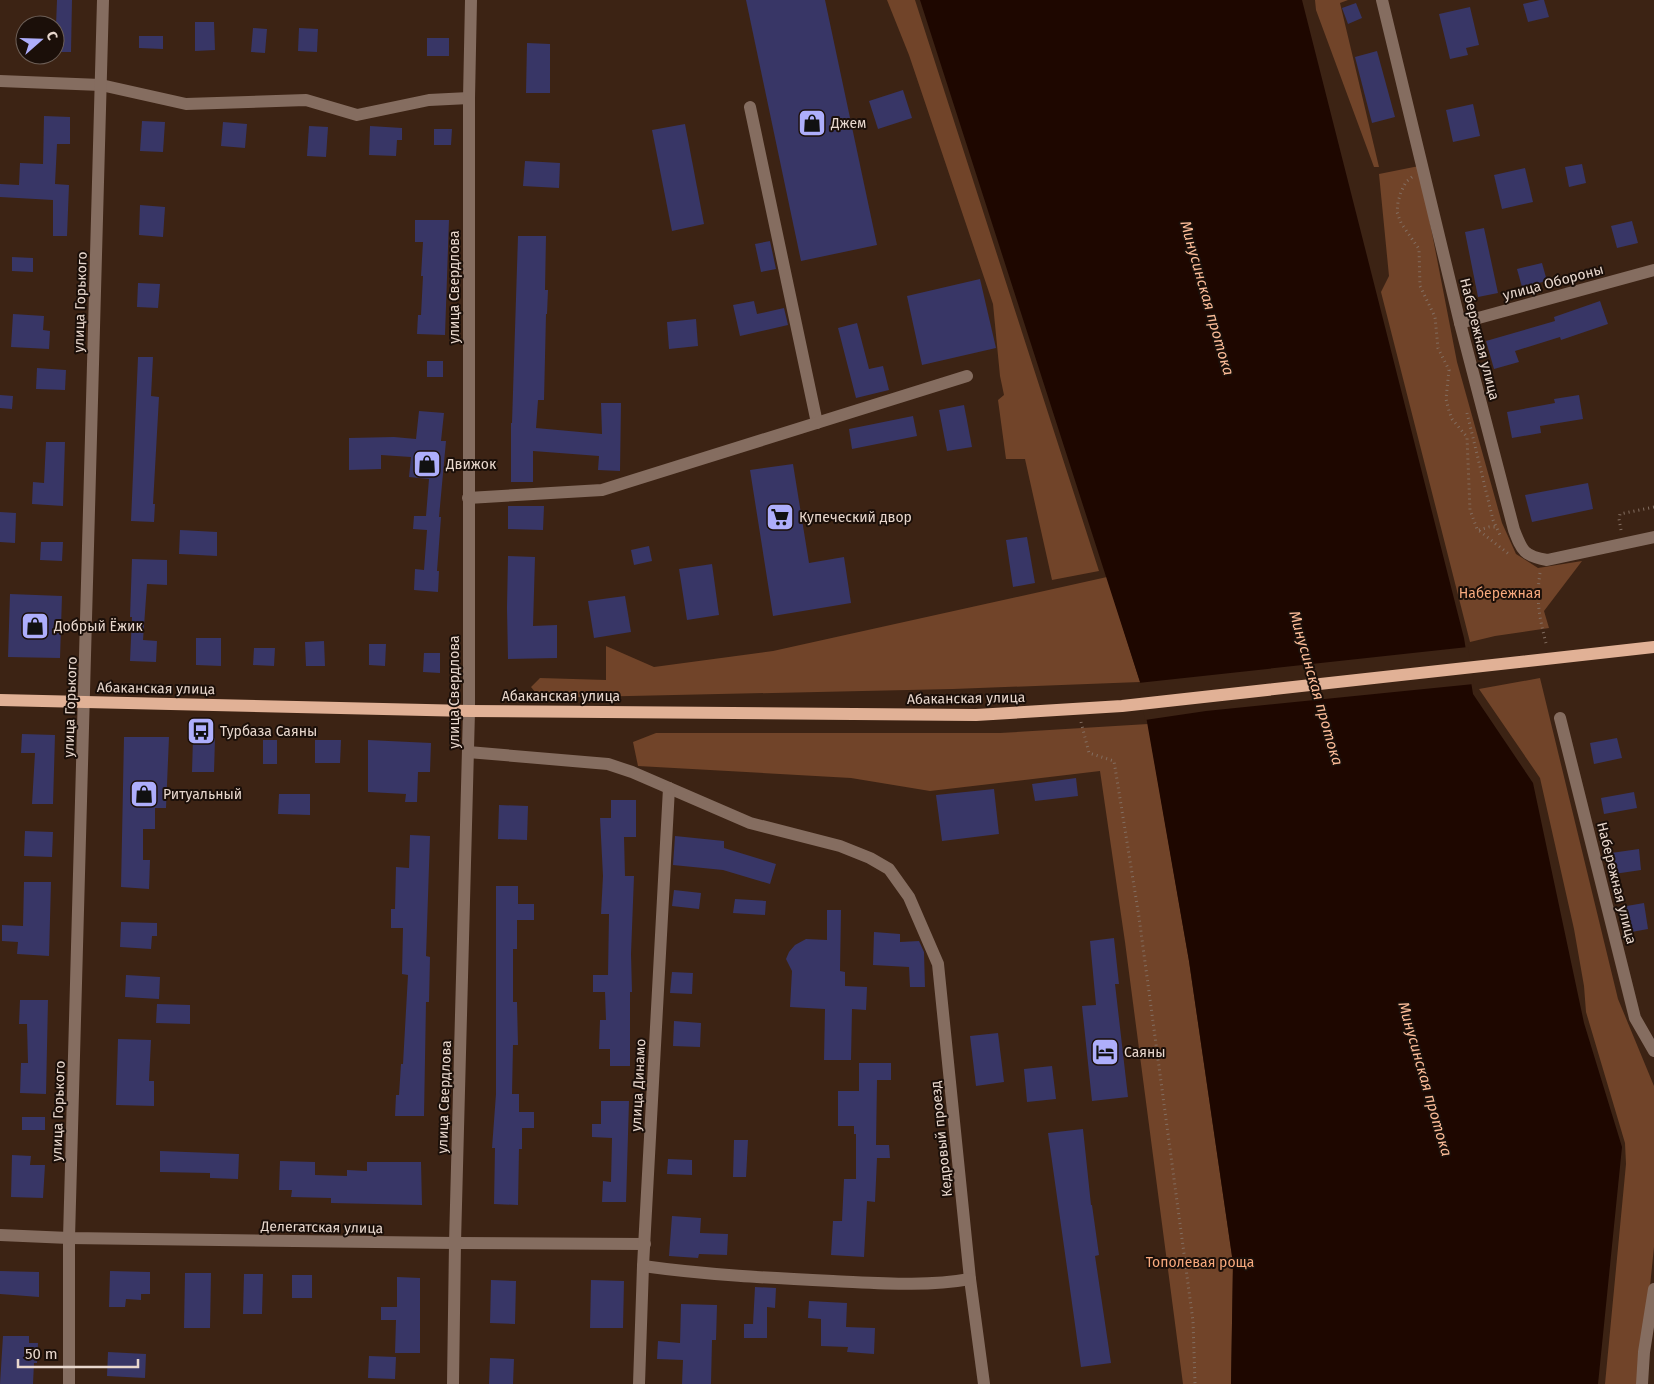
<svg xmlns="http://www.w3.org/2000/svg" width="1654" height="1384" font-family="'Fira Sans',sans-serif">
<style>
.green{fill:#714429}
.water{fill:#1e0700}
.pier{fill:#3c2314}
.building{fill:#383666}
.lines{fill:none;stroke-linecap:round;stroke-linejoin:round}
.path{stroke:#836e61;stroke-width:3;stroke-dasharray:1 4;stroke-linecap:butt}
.minor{stroke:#856d60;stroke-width:12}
.major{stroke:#e1b196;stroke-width:12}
.labels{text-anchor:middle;stroke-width:4;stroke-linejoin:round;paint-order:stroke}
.poi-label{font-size:14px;fill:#e8d7cd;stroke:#1b0f09;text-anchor:start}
.street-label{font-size:14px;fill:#e8d7cd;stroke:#1b0f09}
.park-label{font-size:14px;fill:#f9aa7e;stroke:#1b0f09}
.water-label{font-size:15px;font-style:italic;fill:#fdbd99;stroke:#1b0f09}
</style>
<rect width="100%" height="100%" fill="#3c2314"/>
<g class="green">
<polygon points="887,0 915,0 1099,571 1052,580 1025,459 1006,459 998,400 1004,395 1000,376 993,304 909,55"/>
<polygon points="1315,0 1348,0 1340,3 1379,167 1374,167 1316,10"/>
<polygon points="1419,166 1457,362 1502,523 1516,554 1538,568 1582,561 1544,611 1549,628 1495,636 1470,642 1381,292 1389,276 1379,174"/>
<polygon points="1107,577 1140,682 953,689 540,698 531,687 540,678 606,680 606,646 654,667 773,651"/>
<polygon points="1540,678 1618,999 1654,1086 1654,1247 1640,1384 1605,1384 1626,1164 1625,1143 1586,1012 1584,986 1574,929 1540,778 1479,689"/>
<polygon points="1148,724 1189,961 1233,1263 1231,1384 1183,1384 1125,942 1100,771 930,791 851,778 638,766 633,742 656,733 1000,733"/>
</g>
<polygon class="water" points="920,0 1302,0 1464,638 1473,694 1533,783 1584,1023 1622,1147 1598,1384 1231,1384 1233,1263 1189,961 1140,682"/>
<polygon class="pier" points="1468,647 1474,684 1206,711 1145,720 1138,683"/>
<g class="building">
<polygon points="57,0 72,0 71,52 55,52"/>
<polygon points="746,0 825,0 877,245 801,261"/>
<polygon points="1540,0 1544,0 1549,17 1528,22 1523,4"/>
<polygon points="1356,3 1362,18 1348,24 1342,8"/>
<polygon points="1470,7 1479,45 1466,48 1468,55 1450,59 1439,14"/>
<polygon points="195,22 214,22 215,50 195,51"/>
<polygon points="253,28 267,29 265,53 251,52"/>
<polygon points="299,28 318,29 317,52 298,51"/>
<polygon points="139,36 163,36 163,49 139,48"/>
<rect x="427" y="38" width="22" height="18"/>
<polygon points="527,43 550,44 550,93 526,93"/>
<polygon points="1377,51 1395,117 1372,123 1355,57"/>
<polygon points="903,90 912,118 878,129 869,101"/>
<polygon points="1473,104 1480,136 1453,142 1446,110"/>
<polygon points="44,116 70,117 70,144 57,144 55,184 69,185 67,236 53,236 53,200 0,197 0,184 19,185 20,163 43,164"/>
<polygon points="142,121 165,122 163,152 140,151"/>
<polygon points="223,122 247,124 245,148 221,146"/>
<polygon points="685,124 704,224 672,231 652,130"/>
<polygon points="309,126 328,127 326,157 307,156"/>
<polygon points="370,126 402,128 402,140 397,140 396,156 369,155"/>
<polygon points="434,129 452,129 451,145 434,145"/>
<polygon points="525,161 560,163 559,188 523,186"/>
<polygon points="1582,164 1586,183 1569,187 1565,167"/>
<polygon points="1525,168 1533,202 1502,209 1494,175"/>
<polygon points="140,205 165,207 163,237 139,235"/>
<polygon points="415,220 449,220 445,335 417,334 418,315 421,315 423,276 421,276 423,242 415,242"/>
<polygon points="1632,221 1638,243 1617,248 1611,226"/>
<polygon points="1484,228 1498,293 1478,297 1465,232"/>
<polygon points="518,236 546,236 545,290 548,290 547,314 546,314 544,400 538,400 536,428 602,434 601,403 621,403 620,471 598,470 599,456 533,451 533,482 511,482 511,423 512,423"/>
<polygon points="770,241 776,269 761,272 755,244"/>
<polygon points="12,257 33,258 33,272 12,271"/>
<polygon points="1542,263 1547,281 1522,287 1517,269"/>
<polygon points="980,279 996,348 922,365 907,296"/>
<polygon points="138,283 160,284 158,308 137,307"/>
<polygon points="754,301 757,314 784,308 788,325 740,336 733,305"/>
<polygon points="1600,301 1608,324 1561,340 1560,337 1515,351 1519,362 1494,369 1486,341 1555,321 1554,317"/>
<polygon points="13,314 44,316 43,330 50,331 49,349 11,347"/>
<polygon points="696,319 698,346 669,349 667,322"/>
<polygon points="857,323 869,369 883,366 889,390 856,398 838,328"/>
<polygon points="138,357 153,357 151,396 159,397 153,504 155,504 154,522 131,521"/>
<rect x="427" y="361" width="16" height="16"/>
<polygon points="37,368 66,370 65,390 36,389"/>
<polygon points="0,395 13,396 12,409 0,408"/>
<polygon points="1579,395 1583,419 1540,426 1541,433 1512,438 1507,412 1555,403 1554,399"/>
<polygon points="964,405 972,447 947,451 939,410"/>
<polygon points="419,411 444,413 441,441 446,441 439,517 441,517 437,571 439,571 438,592 414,590 415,569 424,570 427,530 413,529 414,516 426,516 429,479 409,477 411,457 381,455 381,469 349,470 349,438 394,437 416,439"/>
<polygon points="913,416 917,436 852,449 849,429"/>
<polygon points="46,442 65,442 63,506 32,504 33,482 44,483"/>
<polygon points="793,464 809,563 844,557 851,603 773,616 750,470"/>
<polygon points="1588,483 1593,509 1532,522 1525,495"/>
<polygon points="508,506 544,506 543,530 508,529"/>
<polygon points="0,512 16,513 15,543 0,542"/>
<polygon points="180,530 217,532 217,556 179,554"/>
<polygon points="1027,537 1035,583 1013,587 1006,540"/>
<polygon points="41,542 63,542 62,561 40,560"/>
<polygon points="649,546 652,561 634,565 631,550"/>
<polygon points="508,556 535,557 533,626 557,625 557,658 508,659 507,608"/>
<polygon points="132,559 167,560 167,585 147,584 143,640 157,641 156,662 130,661 132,617 130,617"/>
<polygon points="712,564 719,615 687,620 679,569"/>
<polygon points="10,594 62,596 60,658 8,657"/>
<polygon points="625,596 631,632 594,638 588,601"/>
<polygon points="196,638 221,638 221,666 196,665"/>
<polygon points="324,641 325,666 306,666 305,642"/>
<polygon points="369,644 386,644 385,666 369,665"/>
<polygon points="254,648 275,648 274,666 253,665"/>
<polygon points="424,653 440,653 440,673 423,672"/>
<polygon points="22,734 55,735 53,804 32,804 35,753 21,753"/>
<polygon points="124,737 169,737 166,808 155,808 155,829 143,829 143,860 150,860 149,889 121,887"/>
<polygon points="193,738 215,738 214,772 192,772"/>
<polygon points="1617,738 1622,758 1594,764 1590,743"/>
<rect x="263" y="740" width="14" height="24"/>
<polygon points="315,740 341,740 340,763 315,763"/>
<polygon points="368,740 431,743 430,772 418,772 417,802 405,802 406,794 368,792"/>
<polygon points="1076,778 1078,796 1035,801 1032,784"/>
<polygon points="994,789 999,834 942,841 936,795"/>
<polygon points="1634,792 1637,808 1604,814 1601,798"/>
<polygon points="279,794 310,794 310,815 278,814"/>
<polygon points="611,800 636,800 636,837 624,837 625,876 634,876 631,954 632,992 630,992 630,1066 610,1066 610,1049 599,1049 600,1020 606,1020 605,992 593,992 593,975 608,975 609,914 601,914 603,876 600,818 611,818"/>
<polygon points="499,805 528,806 527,840 498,839"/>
<polygon points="25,831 53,832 52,857 24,856"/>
<polygon points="410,835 430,836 426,956 430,957 429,1002 426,1002 424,1116 395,1116 396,1095 399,1095 401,1064 403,1064 408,975 402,974 403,928 391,928 391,909 395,909 396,867 409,868"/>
<polygon points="675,836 724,841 724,848 776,864 770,884 723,870 673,865"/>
<polygon points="1639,849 1641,870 1614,874 1611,853"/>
<polygon points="24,882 51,882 49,956 17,954 18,942 2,941 2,925 23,926"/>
<polygon points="496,886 518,886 518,904 534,904 534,920 517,920 517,949 513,949 513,1002 517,1002 518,1045 513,1045 512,1094 519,1094 519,1112 534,1112 534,1128 522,1128 522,1149 519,1149 518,1205 494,1204 495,1148 492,1148 496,1094"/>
<polygon points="674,890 701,893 699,909 672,906"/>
<polygon points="735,899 766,901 765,915 733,913"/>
<polygon points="1644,903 1648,929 1626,933 1621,907"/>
<polygon points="827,910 841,910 840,971 845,972 845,986 867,987 866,1010 852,1009 851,1060 824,1060 825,1009 790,1007 792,971 786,959 789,952 795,945 806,939 827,940"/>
<polygon points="121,922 157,923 157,936 152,936 151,949 120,947"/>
<polygon points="874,932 900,934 900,942 919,941 924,952 925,987 910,987 909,967 873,965"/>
<polygon points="1114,938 1119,984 1115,984 1128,1097 1092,1101 1082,1006 1096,1005 1090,941"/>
<polygon points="672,972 693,973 692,994 670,993"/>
<polygon points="126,975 160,977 159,999 125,997"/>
<polygon points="20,1000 48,1000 46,1094 20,1093 21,1063 28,1063 27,1024 19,1024"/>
<polygon points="157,1004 190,1005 190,1024 156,1023"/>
<polygon points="674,1021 701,1023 700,1047 673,1046"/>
<polygon points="998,1033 1004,1082 976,1086 970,1036"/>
<polygon points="118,1039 151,1040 149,1081 154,1081 154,1106 116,1105"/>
<polygon points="859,1063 891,1063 891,1080 877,1080 876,1145 889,1145 890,1158 877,1158 875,1202 867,1201 864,1257 831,1255 833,1221 842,1221 844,1179 856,1179 856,1134 854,1134 854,1126 838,1126 838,1091 859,1091"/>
<polygon points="1052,1066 1056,1099 1027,1102 1024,1069"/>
<polygon points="601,1101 629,1101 626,1202 602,1202 603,1181 611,1182 612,1138 592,1137 592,1124 601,1124"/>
<rect x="22" y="1117" width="23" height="13"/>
<polygon points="1083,1129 1091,1205 1092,1205 1099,1255 1095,1256 1111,1363 1081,1367 1048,1133"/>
<polygon points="734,1140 748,1140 746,1177 733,1177"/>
<polygon points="160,1151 239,1154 238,1179 210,1178 210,1173 160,1172"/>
<polygon points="12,1155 31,1156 30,1165 45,1165 43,1198 11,1197"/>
<polygon points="668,1159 692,1160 692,1175 667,1174"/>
<polygon points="280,1161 315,1162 315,1175 347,1176 347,1170 367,1171 367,1162 421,1162 422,1205 331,1203 331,1198 291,1197 292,1190 279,1190"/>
<polygon points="672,1216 701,1218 700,1233 728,1234 727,1255 699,1254 698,1258 669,1256"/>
<polygon points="0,1271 39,1272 39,1297 0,1294"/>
<polygon points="110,1271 150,1272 150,1294 141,1294 141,1300 126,1299 125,1307 109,1307"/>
<polygon points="185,1273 211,1273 210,1328 184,1328"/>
<polygon points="244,1274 263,1274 262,1314 243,1314"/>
<rect x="292" y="1275" width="20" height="23"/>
<polygon points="397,1277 420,1278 420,1353 395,1353 396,1320 381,1320 381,1307 397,1307"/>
<polygon points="491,1280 516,1281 515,1324 490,1323"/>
<polygon points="591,1280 624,1281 623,1328 590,1328"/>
<polygon points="755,1287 776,1288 775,1308 767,1307 767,1338 744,1338 744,1324 753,1324"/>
<polygon points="809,1301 847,1303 846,1327 875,1328 874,1354 847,1352 848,1347 821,1346 821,1319 808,1318"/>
<polygon points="681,1304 717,1305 716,1340 712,1340 711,1384 682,1384 683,1360 657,1359 658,1341 680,1343"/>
<polygon points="3,1336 29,1336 29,1343 38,1343 37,1363 34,1363 33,1384 0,1384"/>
<polygon points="108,1352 146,1354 145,1378 107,1376"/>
<polygon points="369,1356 396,1357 395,1379 368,1378"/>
<polygon points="490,1358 514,1359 513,1384 489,1384"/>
</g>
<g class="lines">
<g class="path">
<polyline points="1412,177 1406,182 1401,192 1398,202 1397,212 1401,223 1419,249 1420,286 1435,317 1438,348 1449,370 1446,399 1449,411 1452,419 1467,437 1470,510 1477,529 1510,555"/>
<polyline points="1467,413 1493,520 1500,535"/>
<polyline points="1479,530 1489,527 1495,527"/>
<polyline points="1621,530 1619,519 1620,514 1654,507"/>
<path d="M1540 573C1536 599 1539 617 1546 643"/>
<polyline points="1081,722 1089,753 1114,761 1139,917 1193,1321 1195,1384"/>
</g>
<g class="minor">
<path d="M1382 0 1460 323 1514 530C1522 551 1524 556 1547 560L1654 537"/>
<polyline points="0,81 101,85 186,104 306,100 357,115 429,100 469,98"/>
<polyline points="750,107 817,423"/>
<polyline points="1460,323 1654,270"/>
<polyline points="468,498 602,490 967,376"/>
<polyline points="1560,718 1635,1018 1654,1051"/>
<polyline points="468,752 608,764 632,772 750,823 840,846 870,858 889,869 909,897 938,964 970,1279 984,1384"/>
<polyline points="0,1235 69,1238 455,1243 645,1244"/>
<path d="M643 1266C707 1275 770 1278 833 1281 879 1283 925 1287 970 1279"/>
<polyline points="69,1384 69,1238 103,0"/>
<polyline points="453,1384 455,1243 469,711 469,98 471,0"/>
<polyline points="639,1384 643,1266 669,788"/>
<polyline points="1642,1384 1644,1352 1654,1289"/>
</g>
<polyline class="major" points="0,700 469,711 976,715 1122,706 1654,647"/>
</g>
<defs>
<g id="shop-square" transform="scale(1.4375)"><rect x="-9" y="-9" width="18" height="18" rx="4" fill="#aeaefb" stroke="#1b0f09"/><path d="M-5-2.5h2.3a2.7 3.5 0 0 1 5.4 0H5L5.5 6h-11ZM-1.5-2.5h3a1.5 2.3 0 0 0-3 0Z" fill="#111"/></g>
<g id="supermarket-square" transform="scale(1.4375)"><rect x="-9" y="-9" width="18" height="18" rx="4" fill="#aeaefb" stroke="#1b0f09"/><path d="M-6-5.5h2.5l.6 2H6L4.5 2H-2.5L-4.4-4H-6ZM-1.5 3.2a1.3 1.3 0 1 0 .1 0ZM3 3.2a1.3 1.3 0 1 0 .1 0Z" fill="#111"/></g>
<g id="bus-square" transform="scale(1.4375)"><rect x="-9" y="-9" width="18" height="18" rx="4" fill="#aeaefb" stroke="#1b0f09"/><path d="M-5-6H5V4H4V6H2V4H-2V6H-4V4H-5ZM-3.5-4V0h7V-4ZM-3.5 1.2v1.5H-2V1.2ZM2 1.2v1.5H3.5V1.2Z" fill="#111"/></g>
<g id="hotel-square" transform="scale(1.4375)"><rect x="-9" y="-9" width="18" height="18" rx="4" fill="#aeaefb" stroke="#1b0f09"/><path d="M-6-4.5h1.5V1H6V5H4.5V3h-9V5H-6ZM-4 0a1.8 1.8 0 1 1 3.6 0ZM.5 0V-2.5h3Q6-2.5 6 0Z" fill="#111"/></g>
</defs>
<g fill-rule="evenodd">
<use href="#shop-square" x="812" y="123"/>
<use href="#shop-square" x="427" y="464"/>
<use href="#supermarket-square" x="780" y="517"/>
<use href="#shop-square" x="35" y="626"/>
<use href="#bus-square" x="201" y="731"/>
<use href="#shop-square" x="144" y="794"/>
<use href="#hotel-square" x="1105" y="1052"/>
</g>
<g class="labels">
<g class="poi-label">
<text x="831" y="128">Джем</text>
<text x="446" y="469">Движок</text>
<text x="799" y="522">Купеческий двор</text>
<text x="54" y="631">Добрый Ёжик</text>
<text x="220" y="736">Турбаза Саяны</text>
<text x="163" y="799">Ритуальный</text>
<text x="1124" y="1057">Саяны</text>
</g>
<g class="street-label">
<text transform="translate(1553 282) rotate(-15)" y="5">улица Обороны</text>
<text transform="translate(454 287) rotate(-90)" y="5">улица Свердлова</text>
<text transform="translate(80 302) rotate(-88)" y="5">улица Горького</text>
<text transform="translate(1480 339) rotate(76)" y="5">Набережная улица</text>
<text transform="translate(156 688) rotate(1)" y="5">Абаканская улица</text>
<text transform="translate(454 692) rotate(-90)" y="5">улица Свердлова</text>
<text x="561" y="701">Абаканская улица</text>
<text transform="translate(966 698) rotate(-1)" y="5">Абаканская улица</text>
<text transform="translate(70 707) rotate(-88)" y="5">улица Горького</text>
<text transform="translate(1617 883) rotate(76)" y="5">Набережная улица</text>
<text transform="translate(638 1085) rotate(-87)" y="5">улица Динамо</text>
<text transform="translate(444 1097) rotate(-88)" y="5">улица Свердлова</text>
<text transform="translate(58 1111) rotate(-88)" y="5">улица Горького</text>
<text transform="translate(941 1139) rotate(-96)" y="5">Кедровый проезд</text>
<text transform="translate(322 1227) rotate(1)" y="5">Делегатская улица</text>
</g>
<g class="park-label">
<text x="1500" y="598">Набережная</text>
<text x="1200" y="1267">Тополевая роща</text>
</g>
<g class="water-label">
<text transform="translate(1207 298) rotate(74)" y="5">Минусинская протока</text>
<text transform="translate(1316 688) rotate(74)" y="5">Минусинская протока</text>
<text transform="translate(1425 1079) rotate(74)" y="5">Минусинская протока</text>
</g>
</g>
<g transform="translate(40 40) rotate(70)"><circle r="24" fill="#1b0f09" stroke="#6d5f57"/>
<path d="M0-4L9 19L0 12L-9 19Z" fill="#aeaefb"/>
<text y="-8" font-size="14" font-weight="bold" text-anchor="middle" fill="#e8d7cd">С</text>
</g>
<path d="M18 1359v8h120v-8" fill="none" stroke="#e8d7cd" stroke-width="2.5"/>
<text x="25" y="1359" font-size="15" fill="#e8d7cd" stroke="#1b0f09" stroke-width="4" paint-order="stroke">50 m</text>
</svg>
